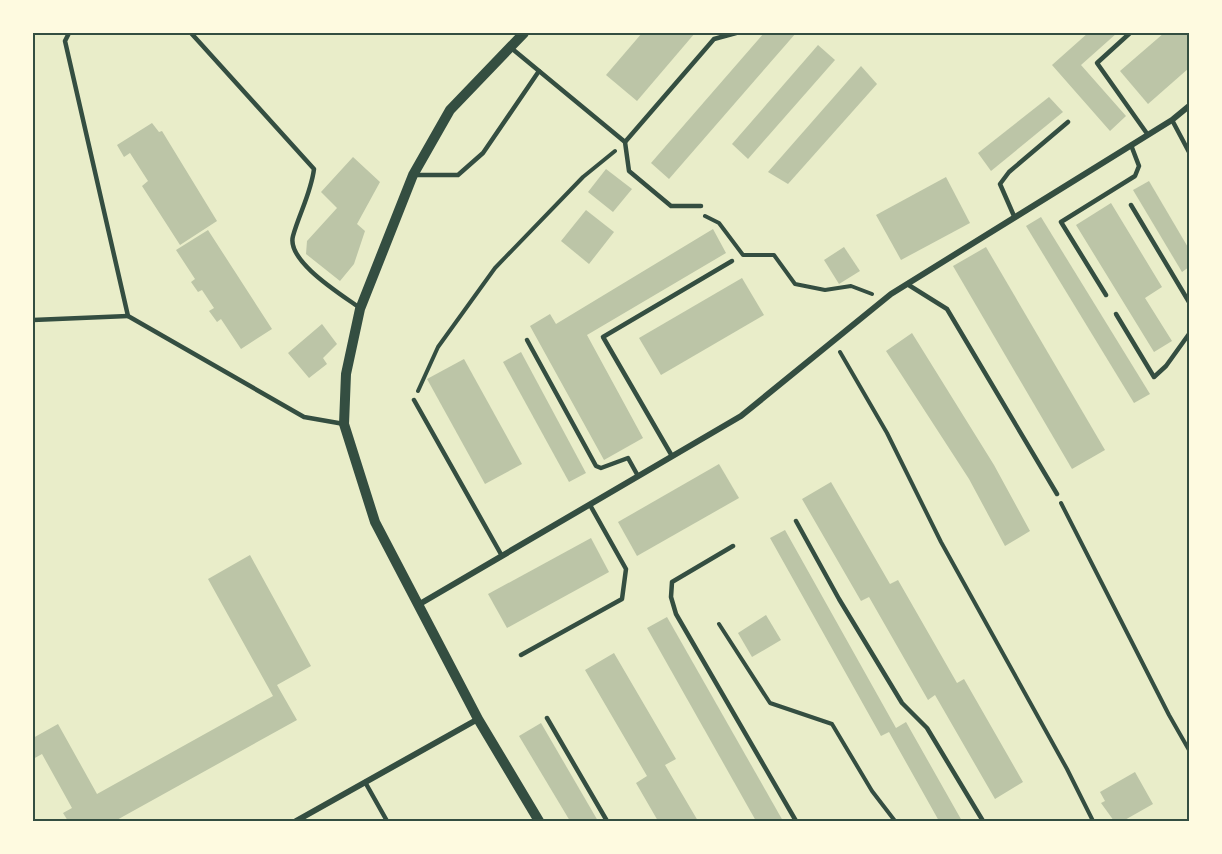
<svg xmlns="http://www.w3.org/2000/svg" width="1222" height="854" font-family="'Noto Serif',serif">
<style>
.building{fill:#bcc5a7}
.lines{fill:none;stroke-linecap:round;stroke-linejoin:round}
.path{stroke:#344e41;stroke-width:4}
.service{stroke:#344e41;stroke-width:4.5}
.minor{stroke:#344e41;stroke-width:6}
.tertiary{stroke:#344e41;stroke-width:10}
.neatline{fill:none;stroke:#344e41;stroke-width:2}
</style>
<rect width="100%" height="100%" fill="#e9edc9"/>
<g class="building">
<polygon points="642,33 695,33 637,101 606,75"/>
<polygon points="764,33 796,33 669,179 651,163"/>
<polygon points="1088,33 1117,33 1081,65 1126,116 1110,131 1052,65"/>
<polygon points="1164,33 1189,33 1189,68 1148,104 1120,71"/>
<polygon points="818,45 835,60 748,159 732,144"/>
<polygon points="861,66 877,84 788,184 768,172"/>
<polygon points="1049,97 1063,112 991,171 978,153"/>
<polygon points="152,123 159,132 162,131 217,221 180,245 142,186 148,181 130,153 124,157 117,145"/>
<polygon points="353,157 380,182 357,224 365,231 354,264 340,281 306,254 307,241 337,208 321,192"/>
<polygon points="606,169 632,189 613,212 588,192"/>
<polygon points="946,177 970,223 901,260 876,215"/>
<polygon points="1149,181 1189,249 1189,267 1182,272 1133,190"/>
<polygon points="1111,203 1162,287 1145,298 1172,341 1154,352 1076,225"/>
<polygon points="586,210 614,232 589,264 561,241"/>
<polygon points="1041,217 1150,394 1134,403 1026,226"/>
<polygon points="713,229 726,253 587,335 643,438 604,460 530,326 550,314 556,324"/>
<polygon points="208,230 272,329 241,349 221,319 217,322 209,311 214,308 202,290 198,292 191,282 195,279 176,250"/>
<polygon points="844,247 860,271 839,284 824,260"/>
<polygon points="986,247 1105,450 1072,469 953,266"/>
<polygon points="742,278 764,315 661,375 639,338"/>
<polygon points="322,324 337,344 323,358 327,364 309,378 288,353"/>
<polygon points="912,333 994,465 1030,531 1005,546 969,479 886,351"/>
<polygon points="521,352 586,473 569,482 503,362"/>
<polygon points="464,359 522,464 485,484 427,379"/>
<polygon points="719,464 739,498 637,556 618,522"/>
<polygon points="831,482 890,584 898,580 957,683 964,679 1023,782 995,799 935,695 928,700 869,597 861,601 802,499"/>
<polygon points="785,530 896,728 906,722 962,821 939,821 889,732 881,736 770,538"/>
<polygon points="591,538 609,572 507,628 488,594"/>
<polygon points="250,555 311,666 277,685 297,720 115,821 68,821 63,813 72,808 42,754 33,759 33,738 58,724 97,794 273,696 208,579"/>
<polygon points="766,615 781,640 752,657 738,633"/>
<polygon points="667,617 783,821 756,821 647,628"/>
<polygon points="614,653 676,759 665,765 698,821 658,821 636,783 647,776 585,670"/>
<polygon points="541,723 598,821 570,821 519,736"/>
<polygon points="1135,772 1153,804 1123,821 1114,821 1101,803 1105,801 1100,792"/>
</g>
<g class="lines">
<g class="path">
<polyline points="705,216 719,223 743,255 774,255 795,284 825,290 851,286 872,294"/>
<polyline points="840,352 887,433 941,542 1067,769 1093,821"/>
<polyline points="418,391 438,347 495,268 583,177 615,151"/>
<polyline points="1061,503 1169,715 1189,750"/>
<polyline points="719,624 770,703 832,724 872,791 895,821"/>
</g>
<g class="service">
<polyline points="69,33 65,41 128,316 304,417 344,424"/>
<path d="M191 33 314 169C311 193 299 214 293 236 286 261 342 295 360 308"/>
<polyline points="1130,33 1097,63 1148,135"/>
<polyline points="510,47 625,142 714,39 736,33"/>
<polyline points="1172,120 1189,152"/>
<polyline points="625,142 629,171 671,206 701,206"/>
<polyline points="415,175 458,175 483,153 539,71"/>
<polyline points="1131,205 1189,302"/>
<polyline points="1014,216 1000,184 1009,172 1068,122"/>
<polyline points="907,284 947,309 1057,494"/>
<polyline points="1106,295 1061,222 1135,176 1139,166 1131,145"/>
<polyline points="1116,314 1154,377 1166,366 1189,334"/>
<polyline points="33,320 128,316"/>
<polyline points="527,340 596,466 601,468 628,458 638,476"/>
<polyline points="414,400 502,556"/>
<polyline points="672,456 603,337 732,261"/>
<polyline points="796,521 839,599 902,703 927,728 983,821"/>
<polyline points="733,546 672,582 671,597 676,614 796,821"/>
<polyline points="521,655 622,599 626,569 590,505"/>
<polyline points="547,718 607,821"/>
<polyline points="365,782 387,821"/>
</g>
<g class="minor">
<polyline points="418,605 741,416 891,294 1172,120 1189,106"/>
<polyline points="296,821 478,719"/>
</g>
<polyline class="tertiary" points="524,33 450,110 413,175 360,309 346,374 344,424 375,522 478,719 539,821"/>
</g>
<rect width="1222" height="854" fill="none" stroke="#fefae0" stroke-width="69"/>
<rect x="34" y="34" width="1154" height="786" class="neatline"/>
</svg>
